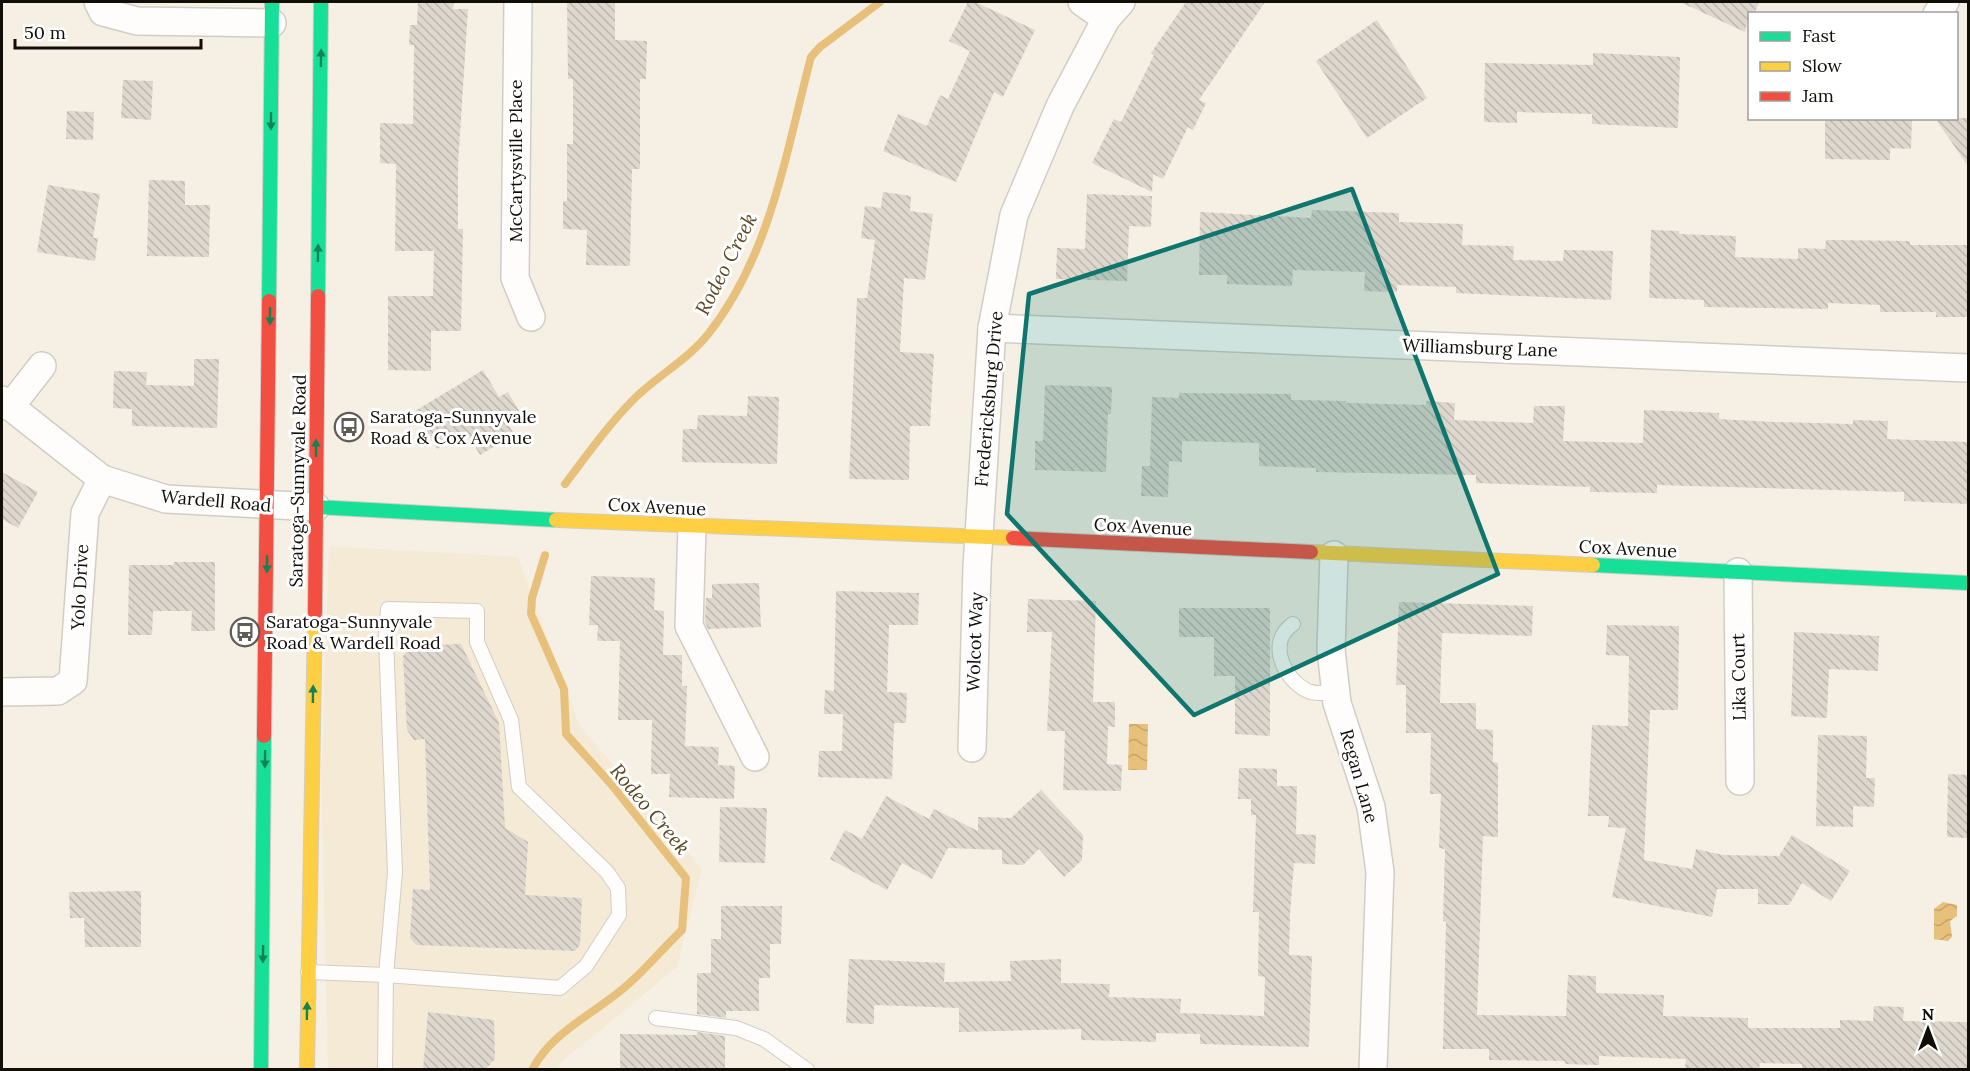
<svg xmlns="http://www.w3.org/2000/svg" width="1970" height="1071" font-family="Lora,serif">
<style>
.built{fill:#f5ead6}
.water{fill:url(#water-waves)}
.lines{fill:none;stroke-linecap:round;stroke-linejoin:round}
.stream{stroke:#e7c17c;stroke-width:8}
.building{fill:url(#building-back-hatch)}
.lane-casing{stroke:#d2cdc4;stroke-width:16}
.street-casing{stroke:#d2cdc4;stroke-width:30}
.fast-casing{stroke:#d2cdc4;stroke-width:16}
.slow-casing{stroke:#d2cdc4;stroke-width:16}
.jam-casing{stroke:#d2cdc4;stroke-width:16}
.lane{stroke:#fefdfb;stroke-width:14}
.street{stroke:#fefdfb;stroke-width:27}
.fast{stroke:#16e098;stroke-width:14}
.slow{stroke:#ffcf43;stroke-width:14}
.jam{stroke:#f24e42;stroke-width:14}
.oneway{fill:#148157}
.marked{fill:#0f766e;fill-opacity:0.2;stroke:#0f766e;stroke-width:4.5;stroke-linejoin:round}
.labels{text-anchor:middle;stroke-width:6;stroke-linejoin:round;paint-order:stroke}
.street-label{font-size:18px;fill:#110d07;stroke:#fff}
.poi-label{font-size:18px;fill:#110d07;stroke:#fff;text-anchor:start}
.water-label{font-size:20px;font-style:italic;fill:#5d4721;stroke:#fff}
</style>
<defs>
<pattern id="water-waves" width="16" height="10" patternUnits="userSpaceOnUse" patternTransform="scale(1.5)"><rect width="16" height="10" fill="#e7c17c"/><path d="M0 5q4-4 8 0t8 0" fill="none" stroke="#c5a56a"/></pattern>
<pattern id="building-back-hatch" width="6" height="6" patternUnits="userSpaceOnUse" patternTransform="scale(1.5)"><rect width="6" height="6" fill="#ddd7ce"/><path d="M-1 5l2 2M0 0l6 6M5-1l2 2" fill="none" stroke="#bdb7af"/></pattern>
</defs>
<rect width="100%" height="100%" fill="#f6efe4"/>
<polygon class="built" points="329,546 518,557 579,725 702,869 677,967 559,1064 558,1069 328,1070 321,781"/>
<g class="water">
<polygon points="1129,724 1148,724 1147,770 1128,770"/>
<polygon points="1943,902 1957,905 1957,916 1950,921 1952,937 1948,941 1934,939 1934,909"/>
</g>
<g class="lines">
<g class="stream">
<path d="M565 484C587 455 608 425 634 399 657 376 689 359 709 333 771 254 786 152 811 57L820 47 880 2"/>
<path d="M532 1070C549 1037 582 1020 611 998 637 980 659 952 682 930L686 878 611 784 566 734 564 689 531 614 532 598 545 555"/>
</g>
</g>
<g class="building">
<polygon points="418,2 454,2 453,9 468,9 458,165 458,229 463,229 461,331 431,331 431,371 388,370 388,296 433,296 434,251 395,251 396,164 380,163 380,123 413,124 414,45 409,45 410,25 417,25"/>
<polygon points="567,2 615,2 615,40 647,41 646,79 640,79 640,169 632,169 630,266 586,265 587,230 563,229 563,201 567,201 567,144 573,144 573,79 568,79"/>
<polygon points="968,2 975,2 1035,30 1003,97 994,92 956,182 883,151 898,114 927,126 940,95 948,99 970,51 949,41"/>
<polygon points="1186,2 1265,2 1199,100 1206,103 1193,130 1188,127 1163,179 1153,174 1152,192 1092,163 1114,119 1121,122 1154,55 1151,53"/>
<polygon points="1680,2 1759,2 1754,14 1749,14 1745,32"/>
<polygon points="1377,20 1427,98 1367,138 1316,61"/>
<polygon points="1593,53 1680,57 1678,128 1592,124 1592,114 1517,112 1517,123 1484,122 1485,63 1593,65"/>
<polygon points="123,80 153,81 151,120 121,118"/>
<polygon points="67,111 94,112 93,140 66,139"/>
<polygon points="1825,118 1912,118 1911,149 1890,148 1890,160 1825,159"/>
<polygon points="1935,118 1968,118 1968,166"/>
<polygon points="149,180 185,181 185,205 210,205 209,257 147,256"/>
<polygon points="48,185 100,194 93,238 98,238 95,261 37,252"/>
<polygon points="883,192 911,196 910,211 933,214 925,280 904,278 900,352 934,354 930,426 910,426 909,480 849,479 857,298 867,298 875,240 861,238 865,206 881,208"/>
<polygon points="1087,194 1152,196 1151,227 1129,226 1127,281 1056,279 1057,248 1085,249"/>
<polygon points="1312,210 1399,213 1399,222 1463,224 1462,245 1514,246 1513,260 1563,261 1564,250 1613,251 1611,300 1456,293 1456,287 1397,285 1397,292 1364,291 1365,272 1293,270 1292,286 1227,284 1227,275 1199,275 1200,212 1311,218"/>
<polygon points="1651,230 1679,231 1679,234 1736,236 1735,257 1798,259 1798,248 1825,249 1826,240 1910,241 1910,245 1967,245 1967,317 1936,317 1936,312 1880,312 1880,305 1828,303 1828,309 1704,307 1704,300 1649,298"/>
<polygon points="194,359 219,359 217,428 132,426 132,409 113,408 114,371 147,372 146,385 194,386"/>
<polygon points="483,370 499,397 508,392 522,416 508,424 514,434 480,455 466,431 437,449 415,411"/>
<polygon points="1045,385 1112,387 1111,414 1108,414 1106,472 1035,470 1035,441 1043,441"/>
<polygon points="1179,393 1291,394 1291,400 1346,401 1346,403 1426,405 1426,401 1455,403 1454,420 1533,423 1534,406 1565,406 1563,441 1643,443 1644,410 1719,413 1719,419 1774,422 1853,424 1853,420 1888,421 1887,439 1968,442 1968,504 1904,501 1904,492 1657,485 1657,493 1590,492 1590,487 1476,483 1476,475 1316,472 1316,468 1259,466 1259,443 1182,441 1182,462 1169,461 1168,497 1141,496 1142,466 1150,466 1152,397 1179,398"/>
<polygon points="748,396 779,397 777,464 682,462 683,429 697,429 698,415 747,416"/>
<polygon points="2,472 38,492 18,528 2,519"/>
<polygon points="174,562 215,562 215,631 191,631 192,611 153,611 152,635 128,635 129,565 173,565"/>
<polygon points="591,576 655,578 654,610 664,611 663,655 682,655 682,686 687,686 685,746 719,747 718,765 735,766 734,799 669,797 670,774 651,774 652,720 618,720 620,641 597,641 598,625 589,625"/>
<polygon points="759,583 761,627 708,629 705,622 706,598 712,598 712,584"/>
<polygon points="836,591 919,593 918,625 889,625 887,692 907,693 906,723 894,723 892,779 818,777 819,751 842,751 843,714 824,714 825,690 834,691"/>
<polygon points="1028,599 1096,601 1093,702 1115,702 1115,727 1108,726 1107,764 1122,765 1121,791 1063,790 1065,731 1047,731 1052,632 1027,632"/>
<polygon points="1399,602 1533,606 1532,636 1442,633 1440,703 1476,703 1476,729 1493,730 1493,762 1498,763 1498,837 1483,836 1477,1015 1566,1016 1568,975 1596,976 1596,993 1664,995 1663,1016 1748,1018 1748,1028 1840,1028 1840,1020 1873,1021 1874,1006 1904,1007 1903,1021 1968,1022 1968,1070 1802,1070 1802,1064 1760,1063 1759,1070 1685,1069 1686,1059 1599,1056 1599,1065 1565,1064 1565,1061 1489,1060 1489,1049 1443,1049 1446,922 1443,921 1445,849 1439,848 1441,794 1430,794 1431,733 1406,733 1406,685 1396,685"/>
<polygon points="1179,608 1270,608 1270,736 1235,734 1235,676 1214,676 1214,637 1179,637"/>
<polygon points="1607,625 1679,626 1678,710 1650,710 1644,860 1692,869 1696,849 1723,855 1779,856 1792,835 1850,871 1831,901 1802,883 1789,905 1758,904 1758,889 1717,889 1712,917 1612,897 1626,828 1608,827 1609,816 1588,816 1592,725 1628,726 1629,656 1606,655"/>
<polygon points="1794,632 1879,636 1878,671 1829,669 1827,718 1791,716"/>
<polygon points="461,644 499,723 505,828 528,842 525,895 582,898 580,945 575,951 416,945 410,938 413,889 430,890 425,739 414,740 407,730 403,656 412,646"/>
<polygon points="1818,735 1867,736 1866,778 1875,778 1874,807 1853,806 1853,827 1816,826"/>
<polygon points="1239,768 1277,769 1277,786 1297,786 1296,834 1316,835 1315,864 1294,863 1290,914 1289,955 1312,956 1309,1047 1200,1044 1200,1034 1156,1033 1156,1042 1081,1040 1081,1029 959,1032 959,1008 874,1005 874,1024 846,1023 849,959 945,963 944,982 1011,981 1010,961 1061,959 1061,983 1110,984 1109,997 1181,999 1180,1013 1264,1016 1265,977 1258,976 1259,912 1253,912 1256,815 1251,815 1251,799 1238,799"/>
<polygon points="1948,774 1968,775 1968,838 1947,837"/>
<polygon points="1041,790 1083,835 1082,860 1064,877 1039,849 1023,865 1002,864 1002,850 948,848 932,879 902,863 887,890 830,859 845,830 862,839 886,796 929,819 934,809 978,831 978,817 1011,818"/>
<polygon points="720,807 767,808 765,863 719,862"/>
<polygon points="141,891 141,947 85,947 84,918 70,918 69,892"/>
<polygon points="721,906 782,906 781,944 770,944 770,978 759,978 759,1011 726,1011 726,1018 697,1014 697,973 711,973 711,939 721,939"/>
<polygon points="428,1012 494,1020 495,1059 485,1070 423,1070"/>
<polygon points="697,1032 725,1036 725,1070 620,1070 620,1034 697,1035"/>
</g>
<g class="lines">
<g class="lane-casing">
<g id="lane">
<path d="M1293 624C1266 642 1284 680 1308 691 1316 695 1327 692 1336 692"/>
<polyline points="308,972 386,975 560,988 586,966 619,915 618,888 607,872 519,787 511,720 477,642 477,611 388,609 386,638 395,872 386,975 385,1070"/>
<polyline points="656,1018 736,1028 764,1039 807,1070"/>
</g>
</g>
<g class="street-casing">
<g id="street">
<polyline points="98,2 103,12 137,21 272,23"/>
<polyline points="518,2 515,278 531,317"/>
<polyline points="1082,2 1106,19"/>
<polyline points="1937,14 1945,2"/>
<polyline points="992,328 1968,368"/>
<polyline points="2,400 102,479 166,499 316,507"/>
<polyline points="10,407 42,366"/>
<polyline points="692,527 689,626 755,757"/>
<polyline points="1334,555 1331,650 1337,703 1371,807 1380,872 1373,1070"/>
<polyline points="1738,572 1740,781"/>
<polyline points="2,692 58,691 73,681 85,513 102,479"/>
<polyline points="972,748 977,567 992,328 1014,215 1060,106 1106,19 1121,2"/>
</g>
</g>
<g class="fast-casing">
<g id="fast">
<polyline points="318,296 321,2"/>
<polyline points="269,301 272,2"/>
<polyline points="316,507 556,520"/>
<polyline points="1593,565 1968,583"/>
<polyline points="261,1070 264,736"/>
</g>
</g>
<g class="slow-casing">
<g id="slow">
<polyline points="556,520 1013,538"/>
<polyline points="1311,552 1593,565"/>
<polyline points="307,1070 315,613"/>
</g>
</g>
<g class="jam-casing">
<g id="jam">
<polyline points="1013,538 1311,552"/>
<polyline points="315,613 318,296"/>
<polyline points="264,736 269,301"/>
</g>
</g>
<use href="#lane" class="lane"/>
<use href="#street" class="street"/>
<use href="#fast" class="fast"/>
<use href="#slow" class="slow"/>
<use href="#jam" class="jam"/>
</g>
<defs><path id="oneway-solid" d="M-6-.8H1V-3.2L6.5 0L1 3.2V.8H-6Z" transform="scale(1.5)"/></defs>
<g class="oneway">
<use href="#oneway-solid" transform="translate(321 58) rotate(-89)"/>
<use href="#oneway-solid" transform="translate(271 121) rotate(90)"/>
<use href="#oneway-solid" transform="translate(318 253) rotate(-89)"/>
<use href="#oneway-solid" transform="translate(270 316) rotate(90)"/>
<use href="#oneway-solid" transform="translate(316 448) rotate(-90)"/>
<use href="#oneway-solid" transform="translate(267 564) rotate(90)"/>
<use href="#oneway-solid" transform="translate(313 694) rotate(-89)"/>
<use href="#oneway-solid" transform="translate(265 759) rotate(91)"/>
<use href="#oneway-solid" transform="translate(263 954) rotate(91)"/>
<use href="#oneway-solid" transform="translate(307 1011) rotate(-89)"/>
</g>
<path class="marked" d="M1352 189 1498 574 1194 715 1007 514 1029 294Z"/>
<defs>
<g id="bus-ring" transform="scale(1.5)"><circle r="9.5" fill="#fff" stroke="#615c54" stroke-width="1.5"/><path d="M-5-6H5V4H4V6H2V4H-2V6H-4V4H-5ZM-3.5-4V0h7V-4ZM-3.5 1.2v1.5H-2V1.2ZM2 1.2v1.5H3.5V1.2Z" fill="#615c54"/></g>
</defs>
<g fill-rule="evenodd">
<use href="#bus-ring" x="349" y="427"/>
<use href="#bus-ring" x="245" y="632"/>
</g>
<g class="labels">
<g class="street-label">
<text transform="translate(516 161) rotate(-90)" y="6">McCartysville Place</text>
<text transform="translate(1480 348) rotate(2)" y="6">Williamsburg Lane</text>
<text transform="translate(989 399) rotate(-85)" y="6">Fredericksburg Drive</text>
<text transform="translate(298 481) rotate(-89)" y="6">Saratoga-Sunnyvale Road</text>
<text transform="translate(216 501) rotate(5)" y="6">Wardell Road</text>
<text transform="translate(657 507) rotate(3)" y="6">Cox Avenue</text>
<text transform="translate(1143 527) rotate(3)" y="6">Cox Avenue</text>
<text transform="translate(1628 549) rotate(3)" y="6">Cox Avenue</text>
<text transform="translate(80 587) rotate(-87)" y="6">Yolo Drive</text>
<text transform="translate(975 642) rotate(-88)" y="6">Wolcot Way</text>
<text transform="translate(1739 677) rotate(-91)" y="6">Lika Court</text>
<text transform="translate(1359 776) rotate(74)" y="6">Regan Lane</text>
</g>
<g class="poi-label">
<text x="370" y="423">Saratoga-Sunnyvale<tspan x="370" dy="21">Road &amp; Cox Avenue</tspan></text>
<text x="266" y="628">Saratoga-Sunnyvale<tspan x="266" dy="21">Road &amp; Wardell Road</tspan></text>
</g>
<g class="water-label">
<text transform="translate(726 264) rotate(-63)" y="7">Rodeo Creek</text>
<text transform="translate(650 809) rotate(50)" y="7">Rodeo Creek</text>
</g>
</g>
<rect width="1970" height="1071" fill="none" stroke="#110d07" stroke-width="6"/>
<rect x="1748" y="12" width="210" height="108" fill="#ffffff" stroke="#a09e9c" stroke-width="1.5"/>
<rect x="1760" y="32" width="30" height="9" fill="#16e098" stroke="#a09e9c" stroke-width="1.5"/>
<text x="1802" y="42" font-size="18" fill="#110d07">Fast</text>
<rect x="1760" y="62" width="30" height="9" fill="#ffcf43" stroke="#a09e9c" stroke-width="1.5"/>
<text x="1802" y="72" font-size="18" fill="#110d07">Slow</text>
<rect x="1760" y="92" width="30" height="9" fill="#f24e42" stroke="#a09e9c" stroke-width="1.5"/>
<text x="1802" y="102" font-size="18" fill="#110d07">Jam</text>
<g transform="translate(1928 1029)" stroke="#ffffff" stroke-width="4.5" paint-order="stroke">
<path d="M0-4.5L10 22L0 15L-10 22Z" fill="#110d07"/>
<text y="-9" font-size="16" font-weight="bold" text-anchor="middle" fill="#110d07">N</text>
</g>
<path d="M15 39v9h186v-9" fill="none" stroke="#110d07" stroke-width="3"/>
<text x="24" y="39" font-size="18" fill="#110d07" stroke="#ffffff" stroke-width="4.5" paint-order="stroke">50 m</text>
</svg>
